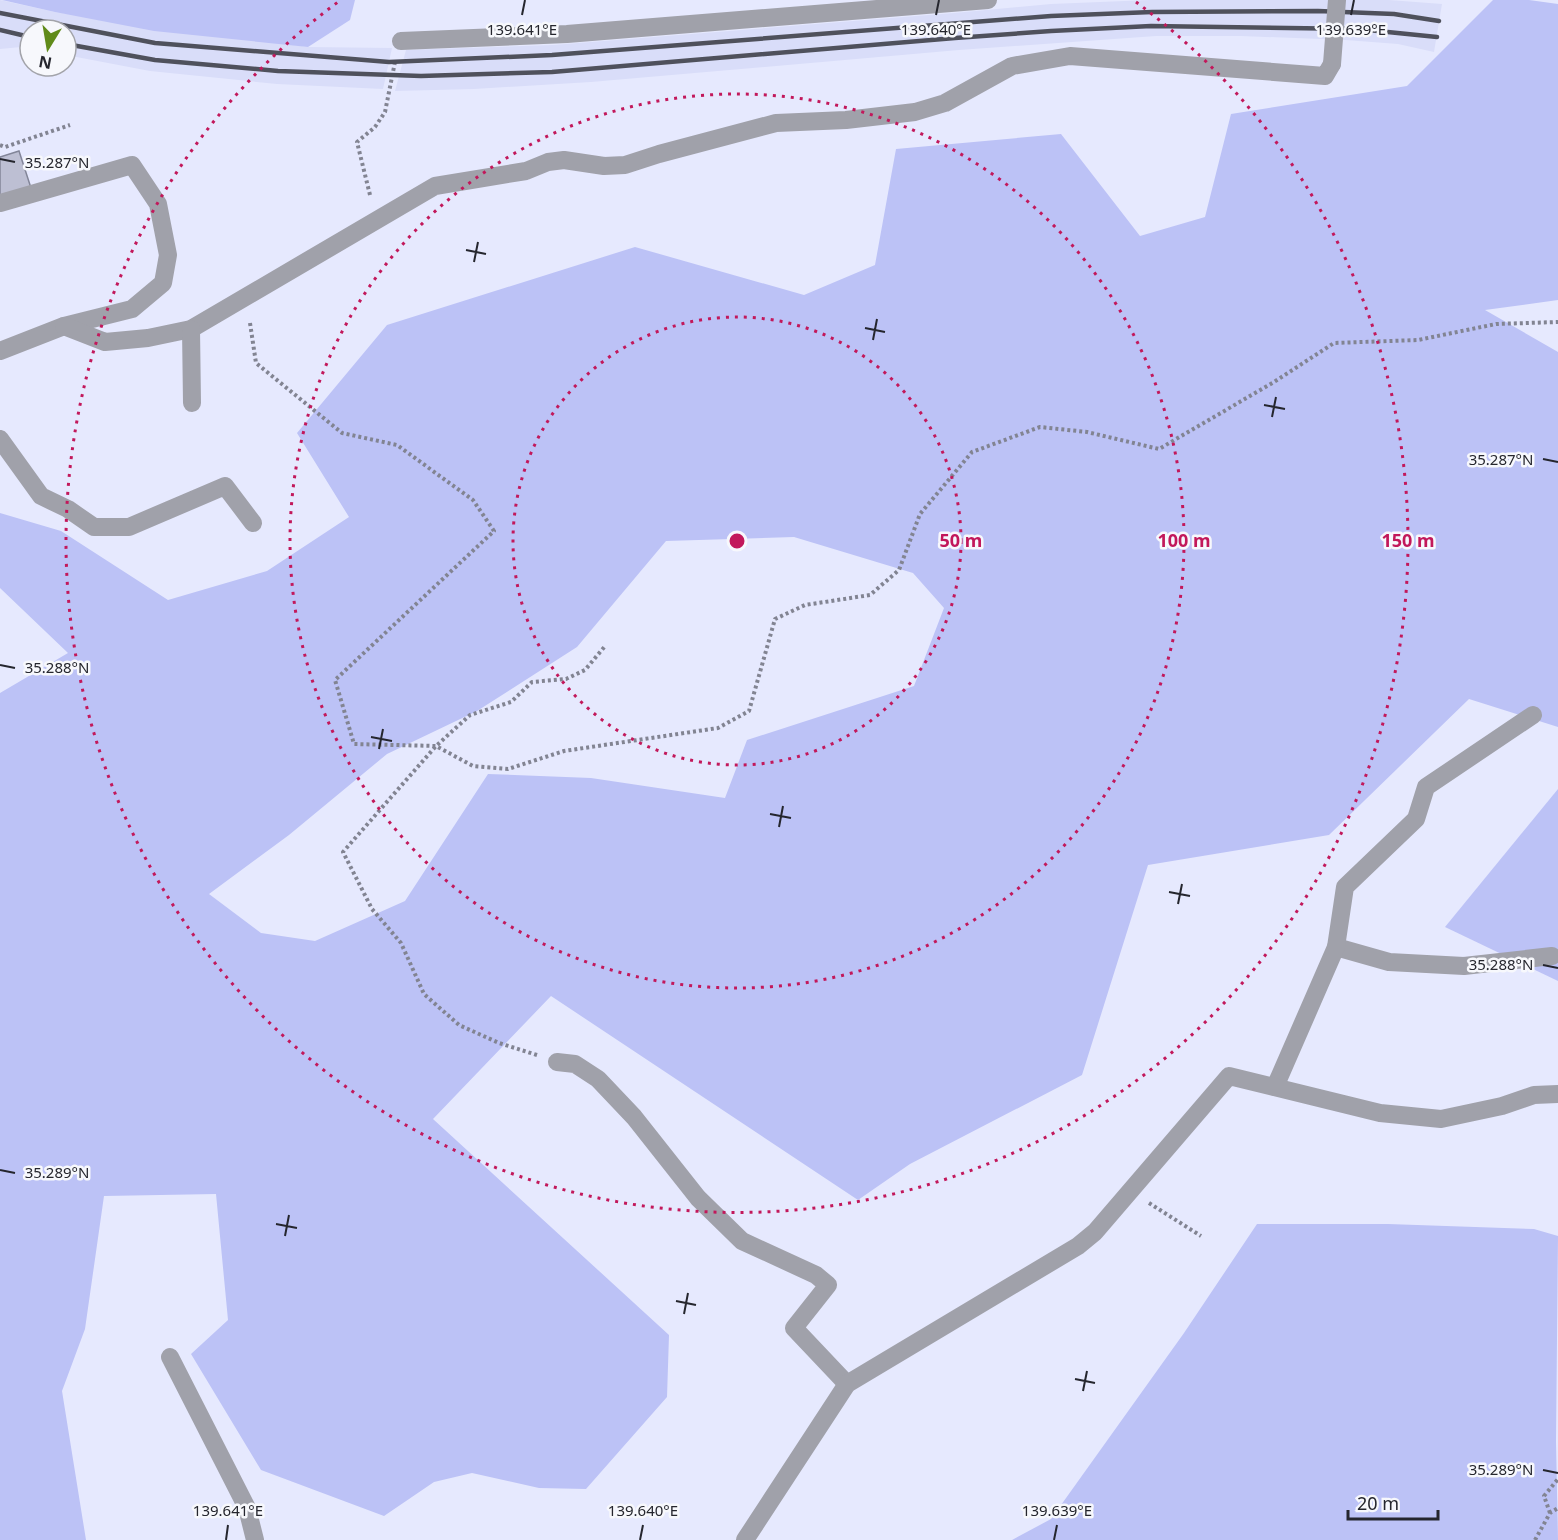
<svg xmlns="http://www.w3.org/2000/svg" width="1558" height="1540" font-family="'Noto Sans',sans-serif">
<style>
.built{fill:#d9ddf9}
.green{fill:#bcc2f6;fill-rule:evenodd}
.building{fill:#bdbfd3;stroke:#828598;stroke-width:1.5}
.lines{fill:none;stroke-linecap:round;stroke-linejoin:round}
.path{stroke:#828492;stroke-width:4;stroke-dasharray:3 3;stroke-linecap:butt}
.minor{stroke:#a0a1aa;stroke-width:18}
.rail{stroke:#4f515c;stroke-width:4.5}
.minor-bridge{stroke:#a0a1aa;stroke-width:18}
.ticks{fill:none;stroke:#25262e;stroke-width:2}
.ring{fill:none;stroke:#c2185b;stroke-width:3;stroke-dasharray:3 6}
.ticks-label{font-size:15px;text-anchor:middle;fill:#25262e;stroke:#f7f8fc;stroke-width:5;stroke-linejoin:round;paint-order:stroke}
.centre{fill:#c2185b;stroke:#f7f8fc;stroke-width:3}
.ring-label{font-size:18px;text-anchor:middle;font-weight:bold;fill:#c2185b;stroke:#f7f8fc;stroke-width:5;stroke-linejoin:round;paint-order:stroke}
</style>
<rect width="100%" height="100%" fill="#e6e9fe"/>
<g class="built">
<polygon points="0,0 55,12 308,47 392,48 383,89 277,84 150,71 66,55 66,30 30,30 30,49 21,47 0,49"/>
<polygon points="1149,0 1389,0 1442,4 1434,52 1398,44 1346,40 1241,36 1156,36 959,50 591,82 474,89 395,91 406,50 553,45 954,13 1051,4"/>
</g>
<g class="green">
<polygon points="2,0 355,0 350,20 308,47 154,31 55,12"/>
<path d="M1493 0H1529L1558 4V300L1485 310 1558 352V727L1469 699 1329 835 1148 865 1082 1075 910 1164 858 1200 551 996 433 1119 669 1335 667 1397 586 1489 539 1488 472 1473 434 1482 384 1516 261 1470 191 1354 228 1320 216 1194 104 1196 85 1329 62 1391 86 1540H0V693L68 653 0 588V513L61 531 168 600 267 571 349 517 297 433 387 325 635 247 804 295 875 265 896 149 1061 134 1140 236 1205 217 1231 114 1407 86ZM794 537 913 573 944 608 914 686 747 740 725 798 591 778 488 774 405 901 315 941 261 933 209 894 289 835 387 754 477 711 577 647 666 541Z"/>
<polygon points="1558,789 1558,981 1445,927"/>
<polygon points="1257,1224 1388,1224 1534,1229 1558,1236 1556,1442 1558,1540 1012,1540 1051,1519 1184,1333"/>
</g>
<polygon class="building" points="19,151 31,188 0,198 0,157"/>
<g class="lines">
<g class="path">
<polyline points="0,145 5,147 70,125"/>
<polyline points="370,195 357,142 375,127 385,112 395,62"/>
<polyline points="250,323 256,363 342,433 397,445 473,500 494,531 335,680 354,744 436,746 473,766 508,769 564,751 718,728 749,711 775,619 805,605 870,595 899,570 920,514 972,452 1040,427 1087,432 1159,449 1274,382 1334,343 1418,340 1496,324 1558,322"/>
<polyline points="537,1055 499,1043 459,1025 424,994 401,943 372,909 343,852 436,746 470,715 511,702 532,682 566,679 585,670 606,645"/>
<polyline points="1149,1203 1201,1236"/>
<polyline points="1550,1513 1544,1496 1558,1479"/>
<polyline points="1535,1540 1550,1513 1558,1508"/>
</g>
<g class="minor">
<polyline points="401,41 567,34 988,0"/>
<polyline points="0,203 132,165 158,204 168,255 163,283 132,309 64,326 0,351"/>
<polyline points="64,326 105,342 148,338 191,329 435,186 526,171 548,162 564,160 604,166 625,165 659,154 776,123 846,120 915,112 945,103 1012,66 1070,56 1325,76 1332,64"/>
<polyline points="191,329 192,403"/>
<polyline points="0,439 41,496 68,509 94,527 129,527 225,486 253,523"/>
<polyline points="1336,947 1389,962 1464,966 1552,956"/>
<polyline points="557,1062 575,1064 598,1079 634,1117 698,1198 742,1241 816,1275 828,1285 794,1328 847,1384"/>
<polyline points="1275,1087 1336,947 1345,887 1416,819 1426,787 1533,715"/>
<polyline points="170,1357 247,1508 255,1540"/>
<polyline points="745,1540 847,1384 1078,1246 1095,1232 1229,1076 1380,1113 1441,1119 1502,1106 1534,1095 1558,1094"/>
</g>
<g class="rail">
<polyline points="0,13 155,43 389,62 552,55 1051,16 1152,12 1318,11 1394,14 1439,21"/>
<polyline points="0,30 30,37"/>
<polyline points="66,44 155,60 278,71 421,76 552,72 955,38 1051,31 1151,26 1358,29 1437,37"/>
</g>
<polyline class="minor-bridge" points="1332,64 1337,0"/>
</g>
<path class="ticks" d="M522 15 525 0M936 15 939 0M1351 15 1354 0M0 159 15 162M466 250 486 254M474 262 478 242M865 328 885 332M873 340 877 319M1264 405 1285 409M1272 417 1276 397M1543 459 1558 462M0 665 15 668M371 737 392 741M379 749 383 729M770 814 791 818M779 827 783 806M1169 892 1190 896M1178 904 1182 884M1543 965 1558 968M0 1170 15 1173M276 1224 297 1228M285 1236 289 1215M676 1301 696 1305M684 1314 688 1293M1075 1379 1095 1383M1083 1391 1087 1371M1543 1470 1558 1473M226 1540 228 1525M640 1540 643 1525M1054 1540 1057 1525"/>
<g class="ring">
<circle cx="737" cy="541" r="224"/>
<circle cx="737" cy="541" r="447"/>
<path d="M1136 2A671 671 0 1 1 338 2"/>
</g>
<g class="ticks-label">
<text x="522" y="35">139.641°E</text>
<text x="936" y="35">139.640°E</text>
<text x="1351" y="35">139.639°E</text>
<text x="57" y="168">35.287°N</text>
<text x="1501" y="465">35.287°N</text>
<text x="57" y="673">35.288°N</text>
<text x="1501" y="970">35.288°N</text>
<text x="57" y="1178">35.289°N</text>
<text x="1501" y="1475">35.289°N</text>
<text x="228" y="1516">139.641°E</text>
<text x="643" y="1516">139.640°E</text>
<text x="1057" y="1516">139.639°E</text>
</g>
<circle cx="737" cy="541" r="9" class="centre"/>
<g class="ring-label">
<text x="961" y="547">50 m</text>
<text x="1184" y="547">100 m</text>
<text x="1408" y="547">150 m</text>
</g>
<g transform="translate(48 48) rotate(191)"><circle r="28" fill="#f7f8fc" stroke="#a3a4aa" stroke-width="1.5"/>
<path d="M0-4.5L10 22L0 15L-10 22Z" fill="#608b1a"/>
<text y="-9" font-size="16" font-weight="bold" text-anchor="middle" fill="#25262e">N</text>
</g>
<path d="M1348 1510v9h90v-9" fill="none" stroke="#25262e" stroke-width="3"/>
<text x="1357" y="1510" font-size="18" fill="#25262e" stroke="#f7f8fc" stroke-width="4.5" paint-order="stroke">20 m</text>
</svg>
